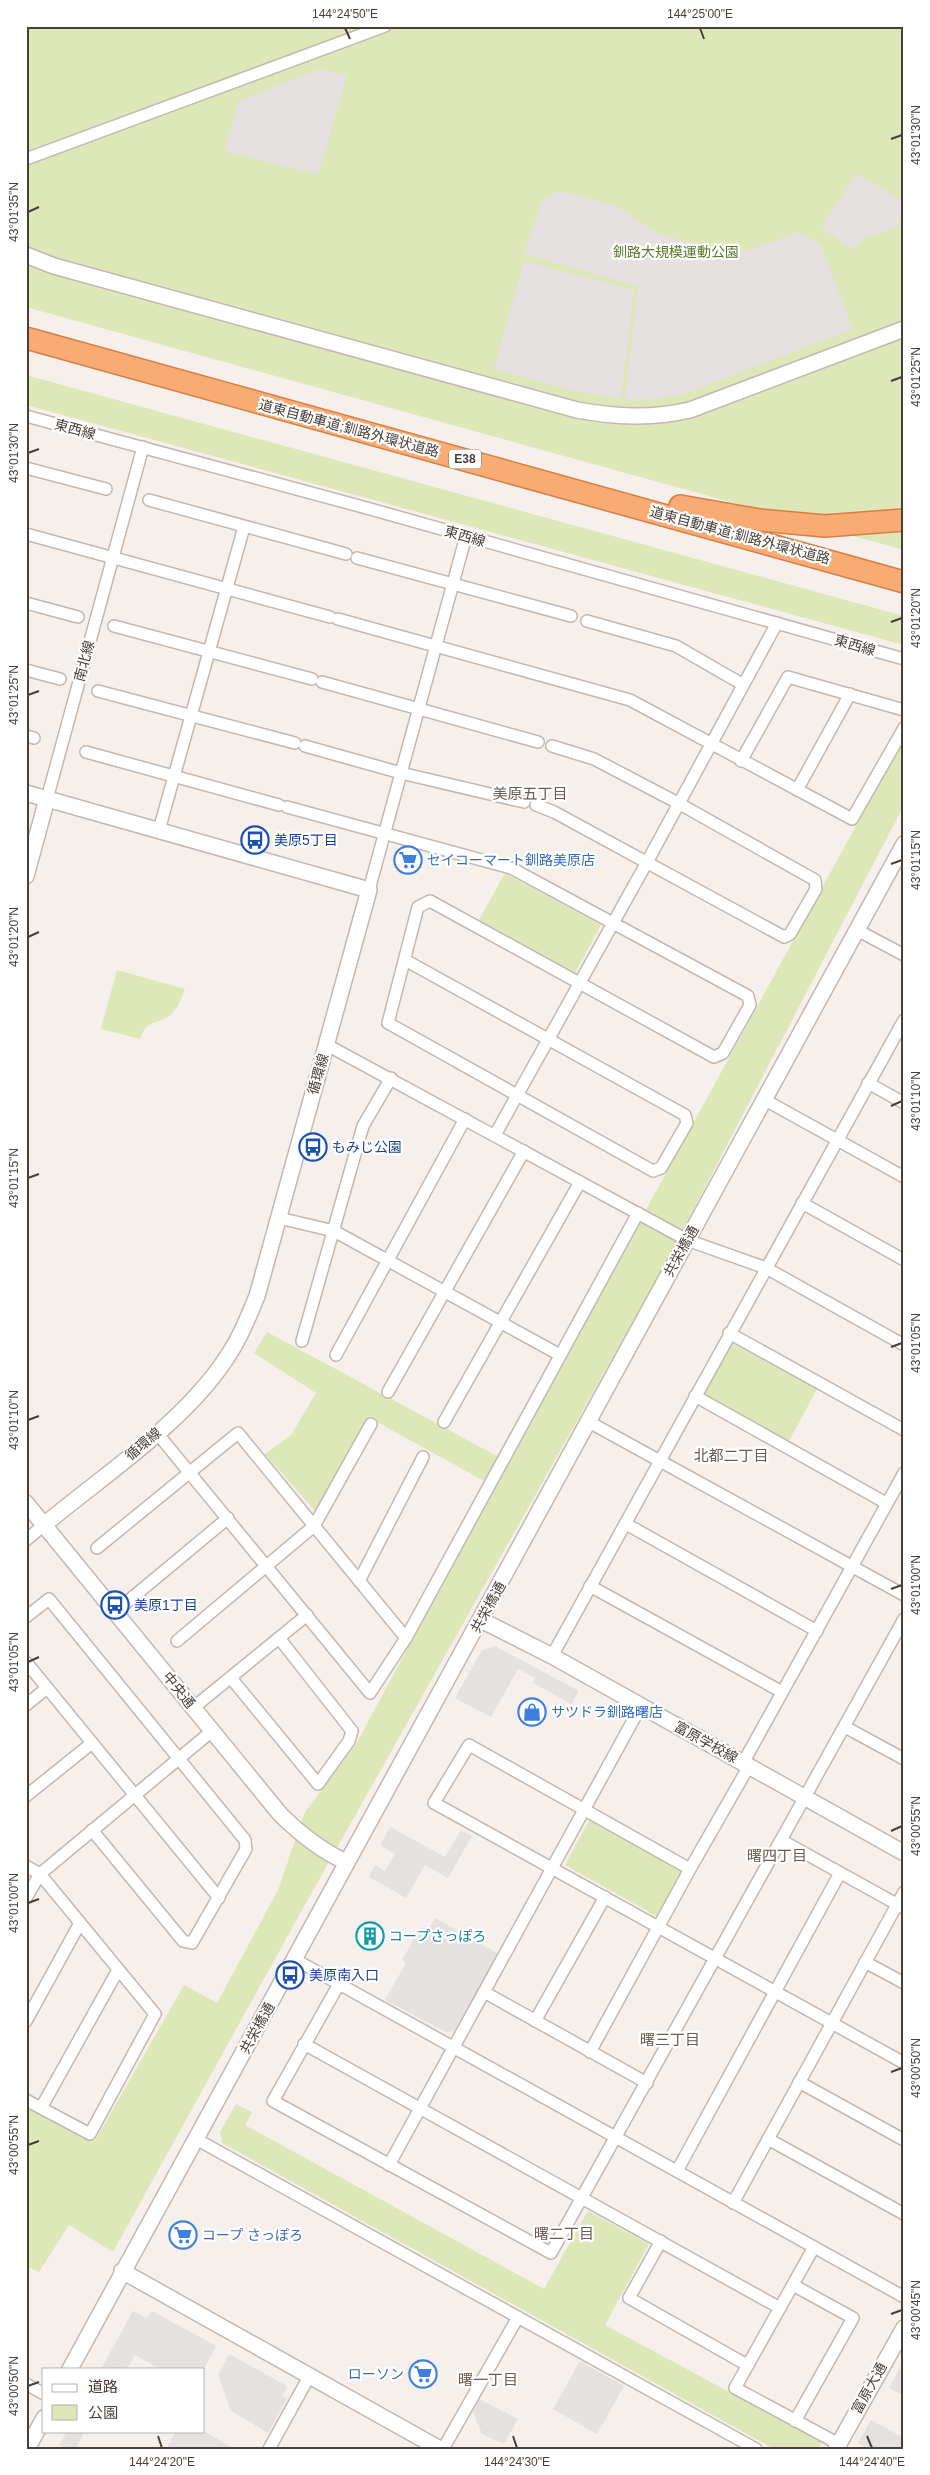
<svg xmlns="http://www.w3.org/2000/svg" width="930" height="2475" font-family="Helvetica,'Noto Sans JP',sans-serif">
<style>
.green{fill:#dde7b7}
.parking{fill:#e4e1e0}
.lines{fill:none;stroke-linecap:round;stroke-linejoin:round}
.minor-casing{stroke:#c3b8b1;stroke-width:14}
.tertiary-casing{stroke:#c3b8b1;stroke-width:18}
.motorway-casing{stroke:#d87e43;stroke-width:24}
.minor{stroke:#fff;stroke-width:11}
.tertiary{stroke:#fff;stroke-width:15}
.motorway{stroke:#f8ac74;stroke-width:21}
.ticks{fill:none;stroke:#493f39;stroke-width:2}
.labels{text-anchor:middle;stroke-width:4.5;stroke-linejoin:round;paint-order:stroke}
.shield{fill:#fff;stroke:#807974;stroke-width:1}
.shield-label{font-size:12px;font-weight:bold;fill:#493f39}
.park-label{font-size:14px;fill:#5d7a2e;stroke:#fff}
.street-label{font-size:14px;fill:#493f39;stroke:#fff}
.transit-label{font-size:14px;fill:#164399;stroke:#fff;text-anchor:start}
.shop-label{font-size:14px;fill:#366cbe;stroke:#fff;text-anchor:start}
.culture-label{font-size:14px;fill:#0d838f;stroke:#fff;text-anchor:start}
.neighbourhood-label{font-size:15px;fill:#6c5b51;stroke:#fff}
.neatline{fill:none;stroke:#493f39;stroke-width:2}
.ticks-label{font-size:12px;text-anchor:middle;fill:#493f39}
</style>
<rect width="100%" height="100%" fill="#f5f0ec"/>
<g class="green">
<polygon points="26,26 904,26 904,550 26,307"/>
<polygon points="26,375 904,616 904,645 26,405"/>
<polygon points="904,738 904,805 663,1268 302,1910 113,2252 69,2225 39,2272 26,2266 26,2103 95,2141 184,1985 217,2003 278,1890 305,1812 356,1744 495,1487 368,1417 315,1511 265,1454 291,1435 316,1393 254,1353 267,1332 508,1462"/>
<polygon points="505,873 601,925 575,973 479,920"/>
<path d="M117 970 185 989C181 999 178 1009 169 1016 154 1026 147 1019 140 1039L101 1029Z"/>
<polygon points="732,1343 817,1389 789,1441 704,1395"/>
<polygon points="590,1819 683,1871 658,1917 565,1865"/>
<polygon points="236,2104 252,2112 245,2125 544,2289 588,2211 649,2244 605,2325 822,2442 818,2449 774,2449 222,2143 220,2132"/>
</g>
<g class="parking">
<polygon points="319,69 347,75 318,175 225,151 239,101"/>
<polygon points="857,174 904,202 904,215 897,227 864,238 853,250 821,227"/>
<polygon points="559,191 617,206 658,234 715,249 742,248 744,252 798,232 820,244 853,329 684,394 654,399 625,399 638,286 524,254 542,200"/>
<polygon points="524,261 634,290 621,399 574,391 494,369"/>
<polygon points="495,1646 579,1691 571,1704 533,1683 535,1678 518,1669 491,1717 455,1698 482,1650"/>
<polygon points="390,1827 445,1857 461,1830 472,1836 448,1878 425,1865 406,1898 369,1877 375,1865 385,1871 395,1854 380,1845"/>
<polygon points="435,1918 499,1954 454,2031 446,2032 385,2000 406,1963 402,1960 418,1932 426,1935"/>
<polygon points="133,2311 147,2318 152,2311 216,2346 204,2369 160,2369 135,2355 127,2369 101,2369"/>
<polygon points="229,2354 287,2386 282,2396 287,2399 268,2433 231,2411 218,2375"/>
<polygon points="904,2360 904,2396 889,2388"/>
<polygon points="580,2361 624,2386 597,2434 553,2409"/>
<polygon points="479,2399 518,2419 504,2444 482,2434 473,2412"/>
<polygon points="871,2420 904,2438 904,2449 868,2449 858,2443"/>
<polygon points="67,2431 85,2431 75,2449 66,2449 59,2445"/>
<polygon points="176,2431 204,2431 235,2449 166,2449"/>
</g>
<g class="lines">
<g class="minor-casing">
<g id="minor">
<polyline points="26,159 385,26"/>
<polyline points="26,416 363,507 904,659"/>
<polyline points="26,468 106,489"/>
<polyline points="149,500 346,554"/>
<polyline points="26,534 330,617"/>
<polyline points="357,558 571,616"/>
<polyline points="26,603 78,617"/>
<polyline points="338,619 630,700 852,819 904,728"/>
<polyline points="587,621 676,646 742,684"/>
<polyline points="114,626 312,679"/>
<polyline points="26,670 60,679"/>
<polyline points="322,682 538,742"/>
<polyline points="98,691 295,743"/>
<polyline points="26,736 34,738"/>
<polyline points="305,746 401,773 524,802"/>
<polyline points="86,752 279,805"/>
<polyline points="741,761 788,677 904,710"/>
<polyline points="797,790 850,694"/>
<polyline points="47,799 143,447"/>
<polyline points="536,805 554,812 784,937 790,934 816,889 815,880 678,803 594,759 552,746"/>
<polyline points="287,807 511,868 748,996 750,1005 723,1053 714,1057 430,901 418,907 388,1023 653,1171 661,1168 687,1123 685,1115 405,960"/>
<polyline points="159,830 244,527"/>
<polyline points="369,890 466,536"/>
<polyline points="857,930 904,955"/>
<polyline points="327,1045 687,1240 766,1268 904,1345"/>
<polyline points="868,1083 904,1103"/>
<polyline points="765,1100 904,1177"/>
<polyline points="495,1135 646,864 777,623"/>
<polyline points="802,1203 904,1260"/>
<polyline points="279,1218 334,1231 560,1355"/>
<polyline points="729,1333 904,1430"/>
<polyline points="302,1341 363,1126 391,1078"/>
<polyline points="336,1355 465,1119"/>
<polyline points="388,1392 524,1151"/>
<polyline points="695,1396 886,1503"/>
<polyline points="444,1422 580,1182"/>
<polyline points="589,1422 904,1595"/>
<polyline points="157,1433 370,1693 406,1638 638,1213"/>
<polyline points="626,1524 817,1631"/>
<polyline points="26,1540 44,1525"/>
<polyline points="97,1548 238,1433 406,1638"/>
<polyline points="359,1581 423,1457"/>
<polyline points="590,1586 782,1692"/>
<polyline points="115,1612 228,1518"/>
<polyline points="26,1617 49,1599 245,1840 246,1849 192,1943 183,1941 92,1830"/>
<polyline points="177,1641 314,1526 371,1424"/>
<polyline points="552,1656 904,1020"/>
<polyline points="26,1662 219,1898"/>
<polyline points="231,1678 318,1784 349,1741 352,1731 279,1638"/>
<polyline points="26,1705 47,1688"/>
<polyline points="193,1708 307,1615"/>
<polyline points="845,1727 904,1759"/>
<polyline points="743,1763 904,1473"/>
<polyline points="26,1796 92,1743"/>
<polyline points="781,1840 902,1907"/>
<polyline points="26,1866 40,1874 155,2014 90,2134 26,2100"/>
<polyline points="690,1869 469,1745 434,1803 904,2063"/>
<polyline points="26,1898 40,1874 212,1731"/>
<polyline points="294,1959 904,2297"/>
<polyline points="865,1962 904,1983"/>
<polyline points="339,1984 273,2101 551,2253 904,1619"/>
<polyline points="484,1992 647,2083"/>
<polyline points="26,2021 80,1923"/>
<polyline points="535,2021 605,1897"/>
<polyline points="304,2044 780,2308"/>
<polyline points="590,2052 690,1869 749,1766"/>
<polyline points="799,2082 904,2140"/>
<polyline points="41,2108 118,1970"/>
<polyline points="196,2139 756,2449"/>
<polyline points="768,2139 904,2214"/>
<polyline points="389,2165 641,1706"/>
<polyline points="677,2171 840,1873"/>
<polyline points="733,2203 904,1892"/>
<polyline points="661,2241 629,2298 747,2365"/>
<polyline points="814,2247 735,2388 839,2444"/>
<polyline points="793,2285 853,2318 795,2421"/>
<polyline points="26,2384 44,2394"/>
<polyline points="269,2449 310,2375"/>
<polyline points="443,2449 518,2317"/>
</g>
</g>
<g class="tertiary-casing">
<g id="tertiary">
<path d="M26 255 54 266 577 410C616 417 651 419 690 410L904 329"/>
<path d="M26 793 369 890 257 1296C249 1315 242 1334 231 1351 189 1420 106 1473 44 1525"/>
<polyline points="26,876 47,799"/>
<path d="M26 1503 280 1814C300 1834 320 1850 346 1862"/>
<polyline points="481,1620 552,1656 904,1853"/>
<polyline points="122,2271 440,2449"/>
<polyline points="70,2369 904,844"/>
<polyline points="27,2449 44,2418"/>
<polyline points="836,2449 904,2328"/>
</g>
</g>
<g class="motorway-casing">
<g id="motorway">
<polyline points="26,338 904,582"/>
<polyline points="680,506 760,520 825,526 904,520"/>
</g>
</g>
<use href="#minor" class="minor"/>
<use href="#tertiary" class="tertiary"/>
<use href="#motorway" class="motorway"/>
</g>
<path class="ticks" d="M345 28 350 39M700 28 704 39M891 139 902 135M28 212 39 207M891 381 902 377M28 453 39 449M891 622 902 618M28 695 39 691M891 864 902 860M28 937 39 932M891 1106 902 1101M28 1178 39 1174M891 1347 902 1343M28 1420 39 1416M891 1589 902 1585M28 1662 39 1657M891 1831 902 1826M28 1903 39 1899M891 2072 902 2068M28 2145 39 2141M891 2314 902 2310M28 2386 39 2382M158 2436 162 2448M513 2436 517 2448M867 2436 872 2448"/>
<defs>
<g id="bus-ring" transform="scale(1.4375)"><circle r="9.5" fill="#fff" stroke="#1a4fb4" stroke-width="1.5"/><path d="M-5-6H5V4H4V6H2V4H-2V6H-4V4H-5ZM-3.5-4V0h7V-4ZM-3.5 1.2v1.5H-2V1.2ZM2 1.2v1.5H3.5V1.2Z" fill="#1a4fb4"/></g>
<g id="supermarket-ring" transform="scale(1.4375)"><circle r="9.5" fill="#fff" stroke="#3f7fe0" stroke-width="1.5"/><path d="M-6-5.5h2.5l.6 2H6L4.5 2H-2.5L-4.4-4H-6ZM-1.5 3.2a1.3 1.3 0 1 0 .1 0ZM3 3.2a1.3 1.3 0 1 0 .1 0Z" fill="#3f7fe0"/></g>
<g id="shop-ring" transform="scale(1.4375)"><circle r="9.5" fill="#fff" stroke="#3f7fe0" stroke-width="1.5"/><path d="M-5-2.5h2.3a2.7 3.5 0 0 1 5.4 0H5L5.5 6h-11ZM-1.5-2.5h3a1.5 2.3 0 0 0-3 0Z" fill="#3f7fe0"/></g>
<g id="building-ring" transform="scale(1.4375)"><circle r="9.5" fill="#fff" stroke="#0f9aa8" stroke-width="1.5"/><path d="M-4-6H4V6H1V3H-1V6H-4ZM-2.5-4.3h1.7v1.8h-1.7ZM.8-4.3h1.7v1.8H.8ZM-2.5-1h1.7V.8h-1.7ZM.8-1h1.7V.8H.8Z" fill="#0f9aa8"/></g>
</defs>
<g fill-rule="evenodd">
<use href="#bus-ring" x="255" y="840"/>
<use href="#supermarket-ring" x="408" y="860"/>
<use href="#bus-ring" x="313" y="1147"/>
<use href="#bus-ring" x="115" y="1605"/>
<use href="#shop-ring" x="532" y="1712"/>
<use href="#building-ring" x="370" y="1936"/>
<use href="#bus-ring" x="290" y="1975"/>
<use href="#supermarket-ring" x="183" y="2235"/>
<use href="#supermarket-ring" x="423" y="2374"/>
</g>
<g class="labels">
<rect class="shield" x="449" y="449.5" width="32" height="19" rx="4"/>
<g class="shield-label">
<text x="465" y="463">E38</text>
</g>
<g class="park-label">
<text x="676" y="257">釧路大規模運動公園</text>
</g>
<g class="street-label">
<text transform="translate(349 428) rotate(15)" y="5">道東自動車道;釧路外環状道路</text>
<text transform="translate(75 429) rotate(15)" y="5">東西線</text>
<text transform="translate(740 535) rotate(15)" y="5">道東自動車道;釧路外環状道路</text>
<text transform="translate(465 536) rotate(16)" y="5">東西線</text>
<text transform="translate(855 645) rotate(16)" y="5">東西線</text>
<text transform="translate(84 661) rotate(-75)" y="5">南北線</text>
<text transform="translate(318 1074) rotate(-74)" y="5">循環線</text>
<text transform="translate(681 1251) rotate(-61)" y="5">共栄橋通</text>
<text transform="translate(143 1444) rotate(-40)" y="5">循環線</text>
<text transform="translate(488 1607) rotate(-61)" y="5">共栄橋通</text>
<text transform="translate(179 1690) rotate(51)" y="5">中央通</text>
<text transform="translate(706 1742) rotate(29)" y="5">富原学校線</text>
<text transform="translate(257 2028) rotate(-61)" y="5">共栄橋通</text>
<text transform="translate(869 2388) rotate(-61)" y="5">富原大通</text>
</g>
<g class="transit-label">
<text x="274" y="845">美原5丁目</text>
<text x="332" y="1152">もみじ公園</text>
<text x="134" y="1610">美原1丁目</text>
<text x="309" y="1980">美原南入口</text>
</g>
<g class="shop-label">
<text x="427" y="865">セイコーマート釧路美原店</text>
<text x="551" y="1717">サツドラ釧路曙店</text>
<text x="202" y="2240">コープ さっぽろ</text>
<text x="404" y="2379" text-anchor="end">ローソン</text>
</g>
<g class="culture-label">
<text x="389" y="1941">コープさっぽろ</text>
</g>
<g class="neighbourhood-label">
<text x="530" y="799">美原五丁目</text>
<text x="731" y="1461">北都二丁目</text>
<text x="777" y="1861">曙四丁目</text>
<text x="670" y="2045">曙三丁目</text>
<text x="564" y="2239">曙二丁目</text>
<text x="488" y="2385">曙一丁目</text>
</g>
</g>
<rect width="930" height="2475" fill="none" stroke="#ffffff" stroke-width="55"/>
<rect x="42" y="2368" width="162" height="65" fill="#ffffff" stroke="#b6b2b0"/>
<rect x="52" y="2384" width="25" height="8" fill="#ffffff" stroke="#b6b2b0"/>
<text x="88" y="2392" font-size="15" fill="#493f39">道路</text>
<rect x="52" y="2405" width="25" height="15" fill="#dde7b7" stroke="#b6b2b0"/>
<text x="88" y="2418" font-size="15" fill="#493f39">公園</text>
<rect x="28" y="28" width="874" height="2420" class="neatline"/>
<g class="ticks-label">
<text x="345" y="18">144°24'50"E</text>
<text x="700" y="18">144°25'00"E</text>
<text transform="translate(916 135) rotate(-90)" y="4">43°01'30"N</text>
<text transform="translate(14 212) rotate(-90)" y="4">43°01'35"N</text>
<text transform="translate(916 377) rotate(-90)" y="4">43°01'25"N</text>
<text transform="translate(14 453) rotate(-90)" y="4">43°01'30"N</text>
<text transform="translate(916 618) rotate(-90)" y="4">43°01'20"N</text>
<text transform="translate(14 695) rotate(-90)" y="4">43°01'25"N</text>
<text transform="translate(916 860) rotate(-90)" y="4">43°01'15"N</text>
<text transform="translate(14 937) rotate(-90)" y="4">43°01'20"N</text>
<text transform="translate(916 1101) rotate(-90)" y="4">43°01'10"N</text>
<text transform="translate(14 1178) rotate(-90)" y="4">43°01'15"N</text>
<text transform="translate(916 1343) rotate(-90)" y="4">43°01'05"N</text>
<text transform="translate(14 1420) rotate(-90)" y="4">43°01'10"N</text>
<text transform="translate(916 1585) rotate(-90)" y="4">43°01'00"N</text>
<text transform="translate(14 1662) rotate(-90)" y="4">43°01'05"N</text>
<text transform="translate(916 1826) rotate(-90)" y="4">43°00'55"N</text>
<text transform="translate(14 1903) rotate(-90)" y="4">43°01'00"N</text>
<text transform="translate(916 2068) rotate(-90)" y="4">43°00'50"N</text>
<text transform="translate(14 2145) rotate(-90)" y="4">43°00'55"N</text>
<text transform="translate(916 2310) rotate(-90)" y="4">43°00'45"N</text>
<text transform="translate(14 2386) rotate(-90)" y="4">43°00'50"N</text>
<text x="162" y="2466">144°24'20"E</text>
<text x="517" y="2466">144°24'30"E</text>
<text x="872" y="2466">144°24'40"E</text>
</g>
</svg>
